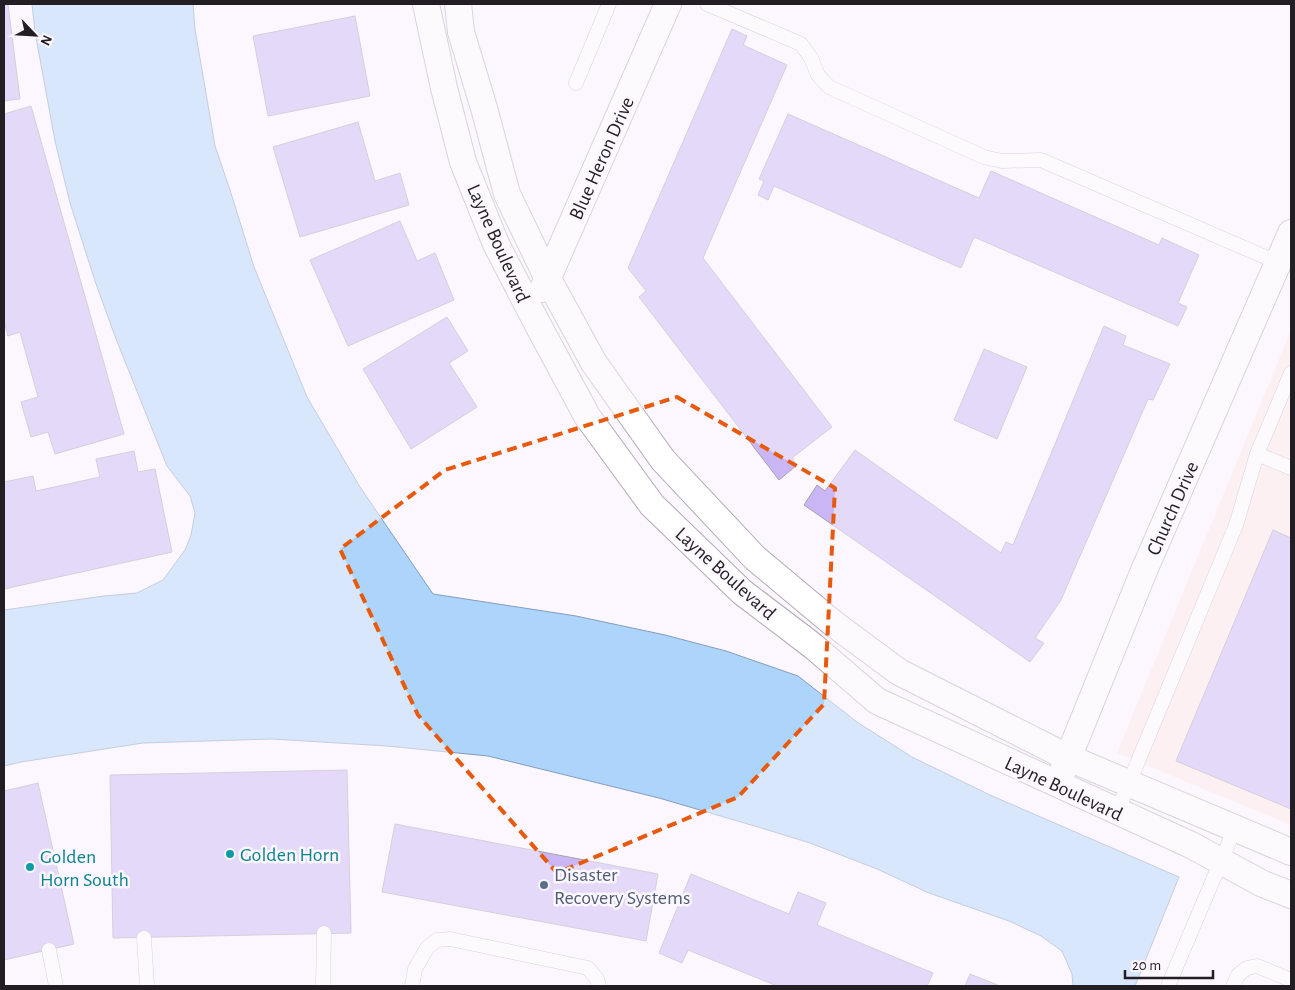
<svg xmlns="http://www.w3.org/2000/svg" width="1295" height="990" font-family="'Alegreya Sans',sans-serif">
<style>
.commercial{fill:#fee8e7}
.water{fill:#add4fa;stroke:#839dba}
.building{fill:#cab6f5;stroke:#a5a1af}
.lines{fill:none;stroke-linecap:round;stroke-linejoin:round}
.service-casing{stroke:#b3a9b5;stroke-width:15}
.minor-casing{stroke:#b3a9b5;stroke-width:28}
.service{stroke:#fff;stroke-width:14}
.minor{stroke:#fff;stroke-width:26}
.marked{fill:none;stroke:#e8590c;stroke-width:4;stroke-dasharray:10 6;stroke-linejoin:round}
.culture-dot{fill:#0f9aa8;stroke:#fcf6fe;stroke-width:2}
.service-dot{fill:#5c6f8a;stroke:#fcf6fe;stroke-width:2}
.labels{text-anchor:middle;stroke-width:5;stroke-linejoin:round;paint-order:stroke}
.street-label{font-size:20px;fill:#221e23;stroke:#fcf6fe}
.culture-label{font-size:20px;fill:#0d838f;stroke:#fcf6fe;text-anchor:start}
.service-label{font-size:20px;fill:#4e5e75;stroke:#fcf6fe;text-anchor:start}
</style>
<rect width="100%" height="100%" fill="#fcf6fe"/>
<polygon class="commercial" points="1291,330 1291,825 1117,753"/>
<polygon class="water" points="32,4 193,4 195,29 215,146 230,190 254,267 307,397 360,487 433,594 576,616 665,635 726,651 798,676 857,722 912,757 990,795 1179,877 1135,986 1073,986 1072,974 1062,951 1041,936 1009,921 929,893 877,869 810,843 758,827 659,798 488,756 387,746 272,739 143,743 21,762 4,766 4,610 104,596 137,593 163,580 185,550 191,535 195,513 190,496 167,466 116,339 95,281 70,203 55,141 35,32"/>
<g class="building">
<polygon points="4,4 8,4 20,99 4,101"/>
<polygon points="355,16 370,96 268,116 253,36"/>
<polygon points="732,29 747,36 743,45 787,65 703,258 832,427 792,458 797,465 779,480 639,297 646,291 628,268"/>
<polygon points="31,106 124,434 55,454 48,432 31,437 21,402 38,397 20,332 8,336 4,322 4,114"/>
<polygon points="788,114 979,198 991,171 1159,245 1162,238 1199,255 1178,303 1187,307 1178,326 974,237 961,268 774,186 768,200 758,195 764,181 759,179"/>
<polygon points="358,122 375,181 400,173 409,205 300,237 273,147"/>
<polygon points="400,221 417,261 435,253 454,300 348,346 310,260"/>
<polygon points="447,317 468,351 449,363 477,407 411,449 363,369"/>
<polygon points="1104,326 1126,336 1123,345 1170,364 1153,400 1148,399 1061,600 1035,638 1044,643 1030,662 804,505 817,485 825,491 855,450 1001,553 1006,542 1013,545"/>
<polygon points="984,349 1027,367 997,439 954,420"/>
<polygon points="134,451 138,472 155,469 172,552 4,589 4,482 33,476 36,491 100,477 96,459"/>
<polygon points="1273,530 1291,538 1291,809 1176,761"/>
<polygon points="347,770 351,933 113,938 110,775"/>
<polygon points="38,783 74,944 4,960 4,791"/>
<polygon points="395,824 658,874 646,941 382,892"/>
<polygon points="691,874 789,914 798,892 826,903 817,925 933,973 927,986 777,986 688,950 682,963 659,953"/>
<polygon points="970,974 1000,986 965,986"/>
</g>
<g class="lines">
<g class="service-casing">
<g id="service">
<polyline points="707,4 801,44 811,58 818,75 829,87 984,157 1002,161 1041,160 1279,263"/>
<polyline points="576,83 609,4"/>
<polyline points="1257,454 1291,468"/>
<polyline points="1117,812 1236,525 1257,454 1291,373"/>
<polyline points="144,938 147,986"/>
<polyline points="49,950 56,986"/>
<polyline points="323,986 324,933"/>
<polyline points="412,986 415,969 427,948 437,940 450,939 588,968 597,979 599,986"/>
<polyline points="1168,986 1235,828"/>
<polyline points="1233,986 1238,975 1247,968 1257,966 1291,980"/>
</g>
</g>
<g class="minor-casing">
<g id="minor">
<polyline points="426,4 444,88 463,162 496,244 538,325 587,416 652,505 742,592 813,646 877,701 1191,845 1263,884 1291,895"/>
<polyline points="458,4 461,32 484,108 507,194 548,279 594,363 663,460 755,558 834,624 899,672 1069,758 1291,852"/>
<polyline points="543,289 668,4"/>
<polyline points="1062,773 1143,573 1291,233"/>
</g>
</g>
<use href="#service" class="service"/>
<use href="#minor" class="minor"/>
</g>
<path d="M0 0H1295V990H0ZM677 397 835 488 824 704 738 797 557 873 418 715 340 549 445 470Z" fill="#fcf6fe" fill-opacity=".55" fill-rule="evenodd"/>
<path class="marked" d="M677 397 835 488 824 704 738 797 557 873 418 715 340 549 445 470Z"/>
<g class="culture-dot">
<circle cx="230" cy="854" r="5"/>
<circle cx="30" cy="867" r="5"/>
</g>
<circle class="service-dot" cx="544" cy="885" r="5"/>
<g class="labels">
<g class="street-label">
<text transform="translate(601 158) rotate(-66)" y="7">Blue Heron Drive</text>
<text transform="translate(499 243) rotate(66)" y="7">Layne Boulevard</text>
<text transform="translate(1172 508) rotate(-66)" y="7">Church Drive</text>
<text transform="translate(726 573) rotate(42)" y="7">Layne Boulevard</text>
<text transform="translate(1064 788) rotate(25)" y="7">Layne Boulevard</text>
</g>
<g class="culture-label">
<text x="240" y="861">Golden Horn</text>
<text x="40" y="863">Golden<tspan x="40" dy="23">Horn South</tspan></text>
</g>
<g class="service-label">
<text x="554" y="881">Disaster<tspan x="554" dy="23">Recovery Systems</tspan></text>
</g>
</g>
<rect width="1295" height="990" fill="none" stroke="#221e23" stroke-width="10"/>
<g transform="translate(35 35) rotate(115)" stroke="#fcf6fe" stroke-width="4" paint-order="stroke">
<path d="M0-4L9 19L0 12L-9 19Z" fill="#221e23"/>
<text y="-8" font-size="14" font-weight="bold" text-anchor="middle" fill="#221e23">N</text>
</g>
<path d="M1125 970v8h88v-8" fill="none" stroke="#221e23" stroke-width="2.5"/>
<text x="1132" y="970" font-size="15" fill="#221e23" stroke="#fcf6fe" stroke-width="4" paint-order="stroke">20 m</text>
</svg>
